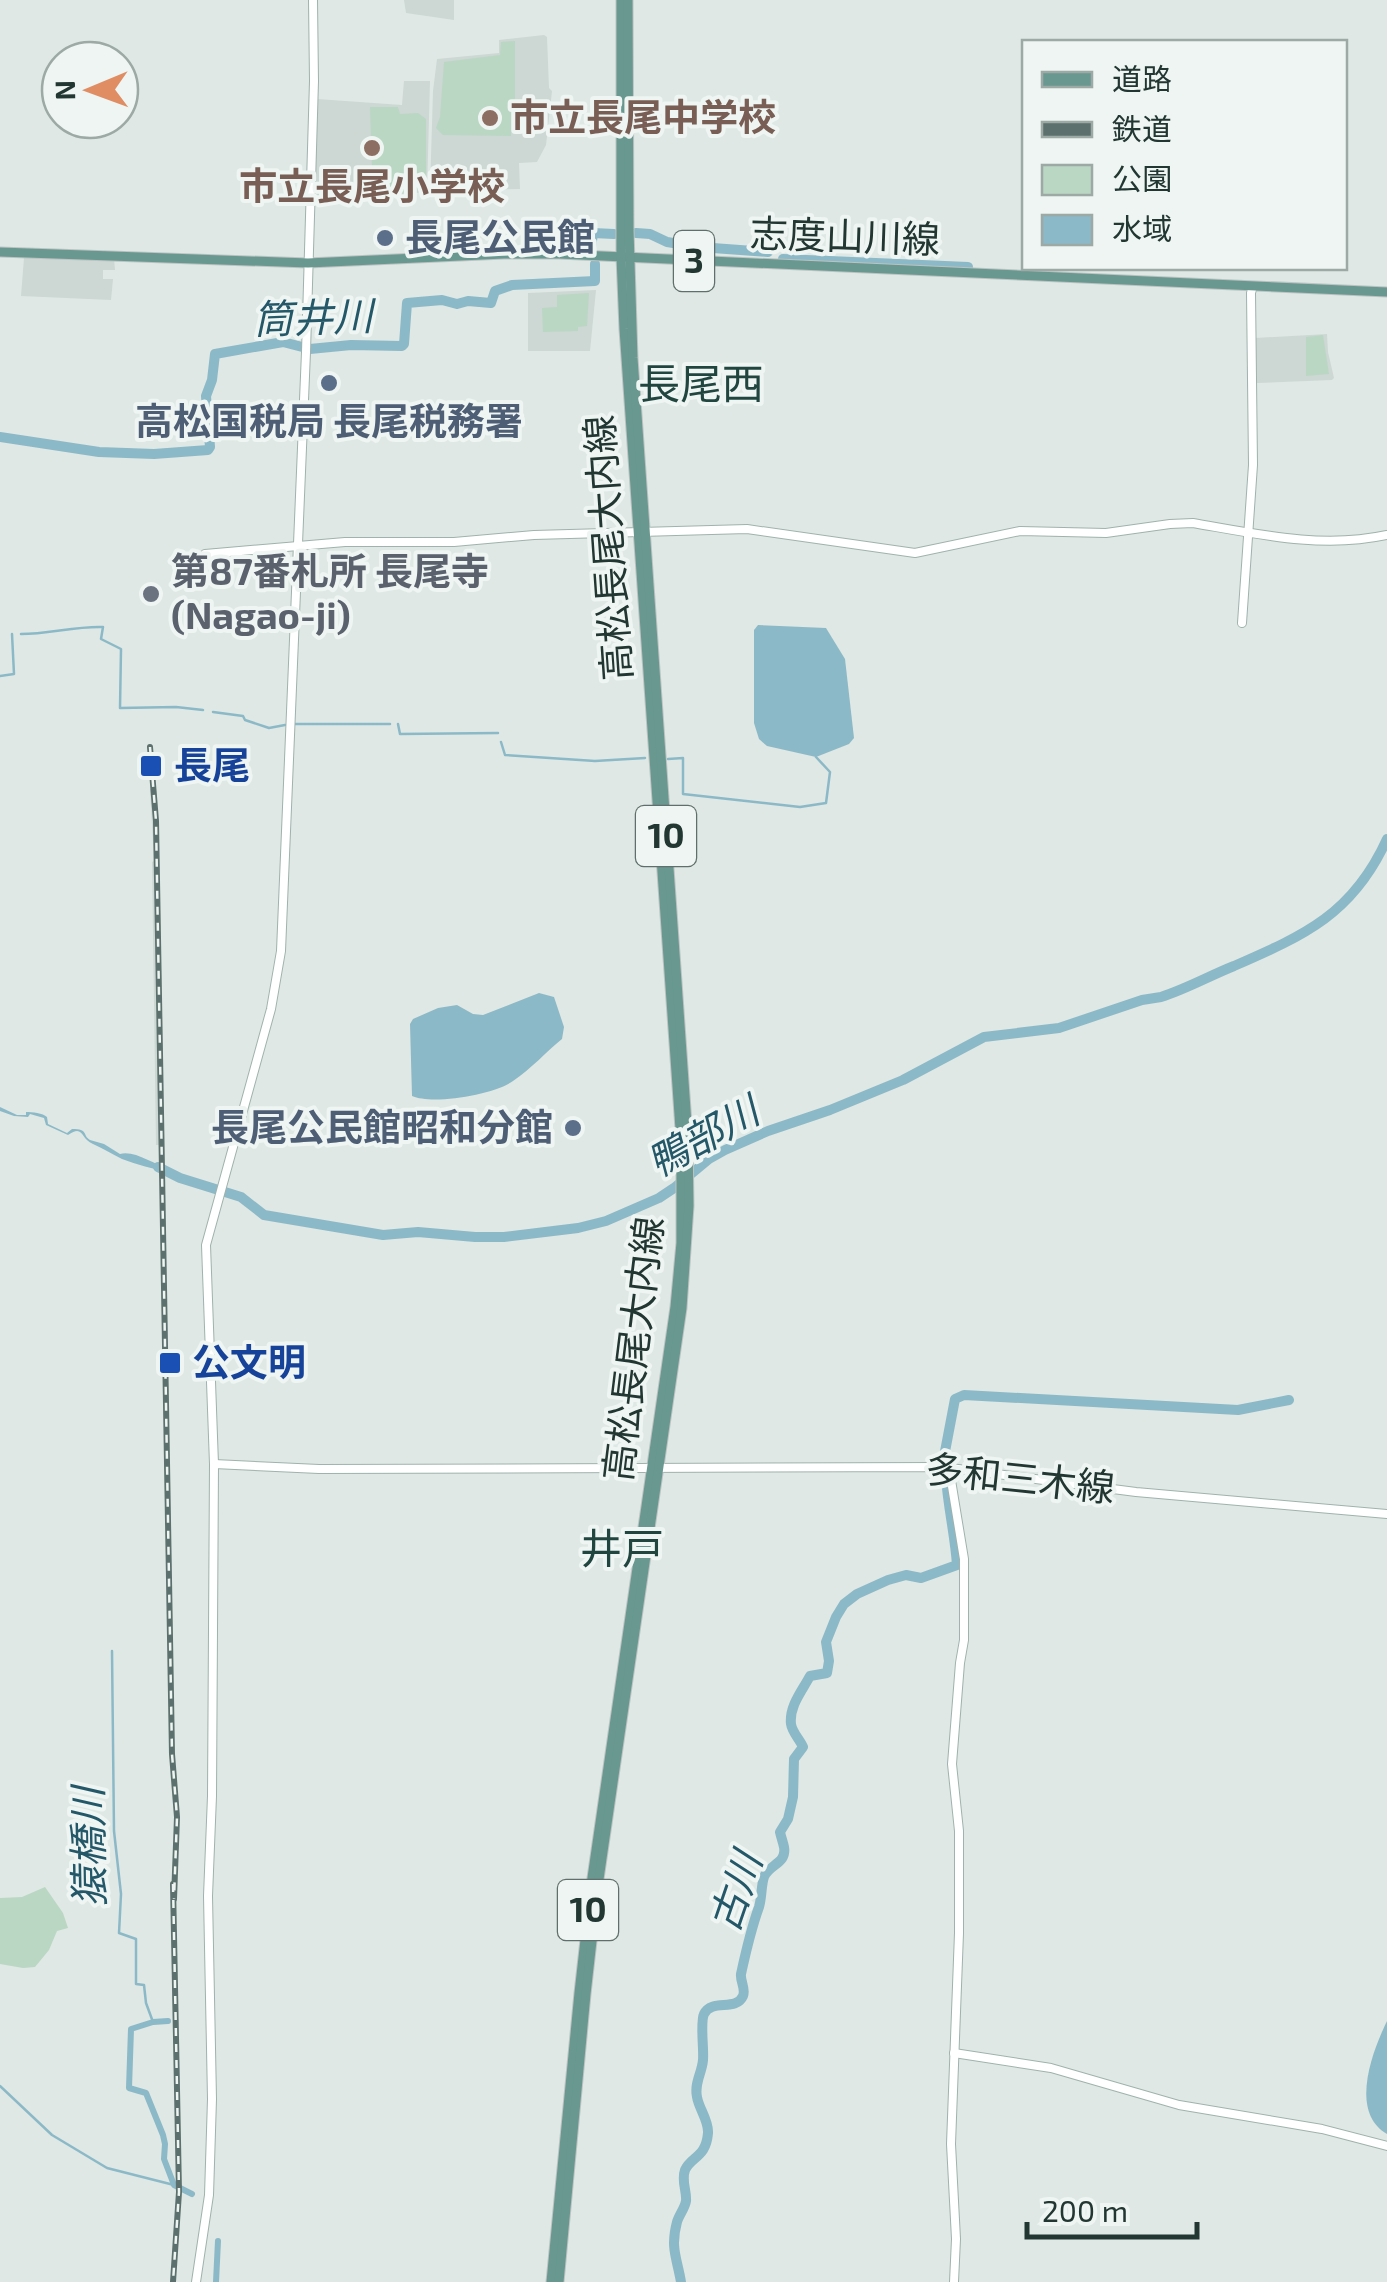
<svg xmlns="http://www.w3.org/2000/svg" width="1387" height="2282" font-family="'Exo 2','Noto Sans JP',sans-serif">
<style>
.built{fill:#cdd7d4}
.green{fill:#bad7c4}
.water{fill:#8cb9c7}
.lines{fill:none;stroke-linecap:round;stroke-linejoin:round}
.stream{stroke:#8cb9c7;stroke-width:2.5}
.canal{stroke:#8cb9c7;stroke-width:6}
.river{stroke:#8cb9c7;stroke-width:10}
.secondary-casing{stroke:#9fb2ad;stroke-width:10}
.primary-casing{stroke:#bdc3c2;stroke-width:11}
.secondary{stroke:#fff;stroke-width:8}
.primary{stroke:#689890;stroke-width:9}
.rail-casing{stroke:#5c716d;stroke-width:6}
.rail{stroke:#eef5f2;stroke-width:2.5;stroke-dasharray:8;stroke-linecap:butt}
.education-dot{fill:#8d6e63;stroke:#eef5f2;stroke-width:4}
.service-dot{fill:#5c6f8a;stroke:#eef5f2;stroke-width:4}
.worship-dot{fill:#6b7280;stroke:#eef5f2;stroke-width:4}
.transit-dot{fill:#1a4fb4;stroke:#eef5f2;stroke-width:4}
.labels{text-anchor:middle;stroke-width:8;stroke-linejoin:round;paint-order:stroke}
.shield{fill:#eef5f2;stroke:#5f6f6c;stroke-width:2.5}
.shield-label{font-size:35px;font-weight:bold;fill:#223632}
.education-label{font-size:38px;font-weight:bold;fill:#785e54;stroke:#eef5f2;text-anchor:start}
.street-label{font-size:38px;fill:#223632;stroke:#eef5f2}
.service-label{font-size:38px;font-weight:bold;fill:#4e5e75;stroke:#eef5f2;text-anchor:start}
.worship-label{font-size:38px;font-weight:bold;fill:#5b616d;stroke:#eef5f2;text-anchor:start}
.transit-label{font-size:38px;font-weight:bold;fill:#164399;stroke:#eef5f2;text-anchor:start}
.water-label{font-size:40px;font-style:italic;fill:#245869;stroke:#eef5f2}
.quarter-label{font-size:42px;fill:#21453f;stroke:#eef5f2}
</style>
<rect width="100%" height="100%" fill="#dfe8e4"/>
<g class="built">
<polygon points="404,0 454,0 454,20 406,13"/>
<polygon points="544,35 547,37 549,88 552,91 546,145 537,162 519,163 520,189 430,191 433,91 437,59 499,53 499,40"/>
<polygon points="404,81 430,81 427,191 374,201 323,201 318,198 315,193 317,99 402,105"/>
<polygon points="26,256 114,259 115,270 103,270 103,279 113,279 111,300 21,296 24,258"/>
<polygon points="596,290 590,351 528,351 528,293"/>
<polygon points="1327,334 1328,352 1334,378 1332,380 1257,383 1255,338"/>
<polygon points="150,789 156,790 157,823 164,1145 156,1145 152,862 154,861"/>
</g>
<g class="green">
<polygon points="515,41 515,100 511,101 511,136 443,135 436,128 440,117 444,62 500,55 501,42"/>
<polygon points="370,107 398,107 400,114 418,113 426,119 426,187 399,194 383,195 383,175 380,174 380,167 372,167"/>
<polygon points="589,293 587,326 578,327 578,331 543,332 542,308 557,307 557,295"/>
<polygon points="1323,335 1329,374 1306,376 1306,337"/>
<polygon points="45,1887 63,1913 68,1928 57,1931 49,1950 35,1967 23,1968 0,1964 0,1898 22,1897"/>
</g>
<g class="water">
<polygon points="758,625 826,628 845,659 854,738 849,744 816,757 767,746 759,739 754,723 754,630"/>
<path d="M539 993 554 997 564 1027 562 1039C546 1052 531 1069 513 1081 494 1095 432 1105 412 1096L410 1024 413 1019 438 1008 457 1005 473 1014 483 1015Z"/>
<path d="M0 1107 17 1115H26V1112C32 1112 43 1113 47 1117L48 1124 67 1133 72 1129C89 1129 82 1135 90 1140L104 1144 120 1154C134 1150 154 1164 170 1170L169 1173C153 1168 137 1165 122 1159 112 1154 104 1149 93 1144 80 1139 84 1124 68 1135L46 1125 44 1118 30 1114 28 1117 14 1116 0 1111Z"/>
<path d="M1387 2021V2134C1349 2112 1372 2052 1387 2021Z"/>
</g>
<g class="lines">
<g class="stream">
<path d="M21 634C49 634 75 626 103 627L101 639 121 649 120 708 176 707 203 710"/>
<polyline points="0,676 14,674 12,634"/>
<polyline points="213,712 243,716 245,720 269,728 285,725"/>
<polyline points="295,724 390,724"/>
<polyline points="398,724 400,734 498,733"/>
<polyline points="501,742 505,755 595,761 645,758"/>
<polyline points="668,759 683,758 683,794 800,807 826,803 830,772 816,757"/>
<polyline points="112,1651 114,1831 121,1894 119,1933 136,1939 136,1984 144,1985 146,2003 153,2022"/>
<polyline points="0,2086 52,2135 107,2168 174,2185"/>
</g>
<g class="canal">
<polyline points="168,2021 153,2022 131,2029 129,2088 146,2093 163,2135 165,2144 164,2159 174,2185 192,2194"/>
<polyline points="216,2282 218,2241"/>
</g>
<g class="river">
<polyline points="636,233 650,234 667,242 699,247 768,252"/>
<polyline points="591,249 593,233 614,234"/>
<polyline points="783,259 968,267"/>
<polyline points="0,437 99,452 154,454 208,450 210,447 206,396 212,380 215,354 283,342 310,349 351,345 402,346 404,344 407,303 442,300 457,304 468,301 491,303 495,291 512,285 595,281 595,264"/>
<path d="M158 1167 180 1178 241 1197 264 1215 383 1235 418 1232 475 1237H504L578 1228 606 1221 659 1198 674 1188 709 1159 725 1150 768 1131 830 1110 903 1080 984 1037 1059 1028 1142 1000 1161 997C1186 989 1209 976 1234 966 1305 935 1353 914 1387 839"/>
<polyline points="943,1462 955,1399 964,1395 1238,1410 1289,1400"/>
<path d="M681 2282C677 2258 670 2248 677 2222 679 2215 685 2208 686 2201 687 2191 681 2181 685 2170 691 2156 706 2158 708 2133 709 2121 699 2109 697 2097 694 2083 702 2073 703 2060 704 2048 700 2022 704 2014 712 1998 736 2012 743 1996 746 1989 740 1981 741 1974 746 1951 751 1929 759 1907 762 1897 761 1886 764 1877 769 1864 787 1864 784 1847 783 1842 781 1837 780 1832L788 1819 793 1797 794 1759 803 1747C800 1740 792 1732 791 1724 789 1706 802 1691 810 1676L827 1673 829 1661 826 1642 836 1617 844 1604 857 1594 888 1580 906 1575 921 1578 957 1565C955 1535 948 1507 946 1478"/>
</g>
<g class="secondary-casing">
<g id="secondary">
<path d="M205 554 345 542H454L534 535 747 529 915 553 1020 531 1106 533 1170 524 1193 523C1257 534 1322 549 1387 535"/>
<polyline points="1242,623 1253,465 1251,293 1253,286"/>
<polyline points="214,1464 319,1469 943,1467 1136,1492 1387,1514"/>
<polyline points="949,1468 964,1559 964,1640 960,1663 952,1764 959,1831 959,1933 951,2144 956,2239 954,2282"/>
<polyline points="954,2053 1051,2068 1179,2105 1322,2129 1387,2146"/>
<polyline points="196,2282 209,2195 212,2099 208,1896 212,1796 214,1464 206,1245 271,1009 281,951 306,352 314,81 313,0"/>
</g>
</g>
<g class="primary-casing">
<g id="primary">
<polyline points="0,252 308,263 504,254 559,254 1387,292"/>
<polyline points="551,2282 579,1993 592,1878 675,1307 681,1243 681,1143 624,329 621,257 621,0"/>
<polyline points="559,2282 586,1994 599,1879 682,1308 689,1206 688,1138 633,358 629,230 628,0"/>
</g>
</g>
<use href="#secondary" class="secondary"/>
<use href="#primary" class="primary"/>
<g class="rail-casing">
<g id="rail">
<polyline points="150,747 156,821 172,1754 177,1817 174,1899"/>
<polyline points="173,1884 179,2192 173,2282"/>
</g>
</g>
<use href="#rail" class="rail"/>
</g>
<g class="education-dot">
<circle cx="490" cy="118" r="10"/>
<circle cx="372" cy="148" r="10"/>
</g>
<g class="service-dot">
<circle cx="385" cy="238" r="10"/>
<circle cx="329" cy="383" r="10"/>
<circle cx="573" cy="1128" r="10"/>
</g>
<circle class="worship-dot" cx="151" cy="594" r="10"/>
<g class="transit-dot">
<rect x="139" y="754" width="24" height="24" rx="5"/>
<rect x="158" y="1351" width="24" height="24" rx="5"/>
</g>
<g class="labels">
<g class="shield">
<rect x="674" y="231" width="40" height="60" rx="8"/>
<rect x="636" y="806" width="60" height="60" rx="8"/>
<rect x="558" y="1880" width="60" height="60" rx="8"/>
</g>
<g class="shield-label">
<text x="694" y="273">3</text>
<text x="666" y="848">10</text>
<text x="588" y="1922">10</text>
</g>
<g class="education-label">
<text x="510" y="131">市立長尾中学校</text>
<text x="372" y="200" text-anchor="middle">市立長尾小学校</text>
</g>
<g class="street-label">
<text transform="translate(845 237) rotate(2)" y="13">志度山川線</text>
<text transform="translate(609 548) rotate(-94)" y="13">高松長尾大内線</text>
<text transform="translate(634 1349) rotate(-83)" y="13">高松長尾大内線</text>
<text transform="translate(1020 1479) rotate(6)" y="13">多和三木線</text>
</g>
<g class="service-label">
<text x="405" y="251">長尾公民館</text>
<text x="329" y="435" text-anchor="middle">高松国税局 長尾税務署</text>
<text x="553" y="1141" text-anchor="end">長尾公民館昭和分館</text>
</g>
<g class="worship-label">
<text x="171" y="585">第87番札所 長尾寺<tspan x="171" dy="44">(Nagao-ji)</tspan></text>
</g>
<g class="transit-label">
<text x="174" y="779">長尾</text>
<text x="192" y="1376">公文明</text>
</g>
<g class="water-label">
<text transform="translate(313 318) rotate(-2)" y="14">筒井川</text>
<text transform="translate(703 1137) rotate(-29)" y="14">鴨部川</text>
<text transform="translate(89 1847) rotate(-91)" y="14">猿橋川</text>
<text transform="translate(736 1892) rotate(-71)" y="14">古川</text>
</g>
<g class="quarter-label">
<text x="701" y="399">長尾西</text>
<text x="622" y="1564">井戸</text>
</g>
</g>
<rect x="1022" y="40" width="325" height="230" fill="#eef5f2" stroke="#9ca9a5" stroke-width="2.5"/>
<rect x="1042" y="72" width="50" height="15" fill="#689890" stroke="#9ca9a5" stroke-width="2.5"/>
<text x="1112" y="90" font-size="30" fill="#223632">道路</text>
<rect x="1042" y="122" width="50" height="15" fill="#5c716d" stroke="#9ca9a5" stroke-width="2.5"/>
<text x="1112" y="140" font-size="30" fill="#223632">鉄道</text>
<rect x="1042" y="165" width="50" height="30" fill="#bad7c4" stroke="#9ca9a5" stroke-width="2.5"/>
<text x="1112" y="190" font-size="30" fill="#223632">公園</text>
<rect x="1042" y="215" width="50" height="30" fill="#8cb9c7" stroke="#9ca9a5" stroke-width="2.5"/>
<text x="1112" y="240" font-size="30" fill="#223632">水域</text>
<g transform="translate(90 90) rotate(269)"><circle r="48" fill="#eef5f2" stroke="#9ca9a5" stroke-width="2.5"/>
<path d="M0-8L18 38L0 25L-18 38Z" fill="#e08d64"/>
<text y="-15" font-size="28" font-weight="bold" text-anchor="middle" fill="#223632">N</text>
</g>
<path d="M1027 2222v15h170v-15" fill="none" stroke="#223632" stroke-width="5"/>
<text x="1042" y="2222" font-size="30" fill="#223632" stroke="#eef5f2" stroke-width="8" paint-order="stroke">200 m</text>
</svg>
